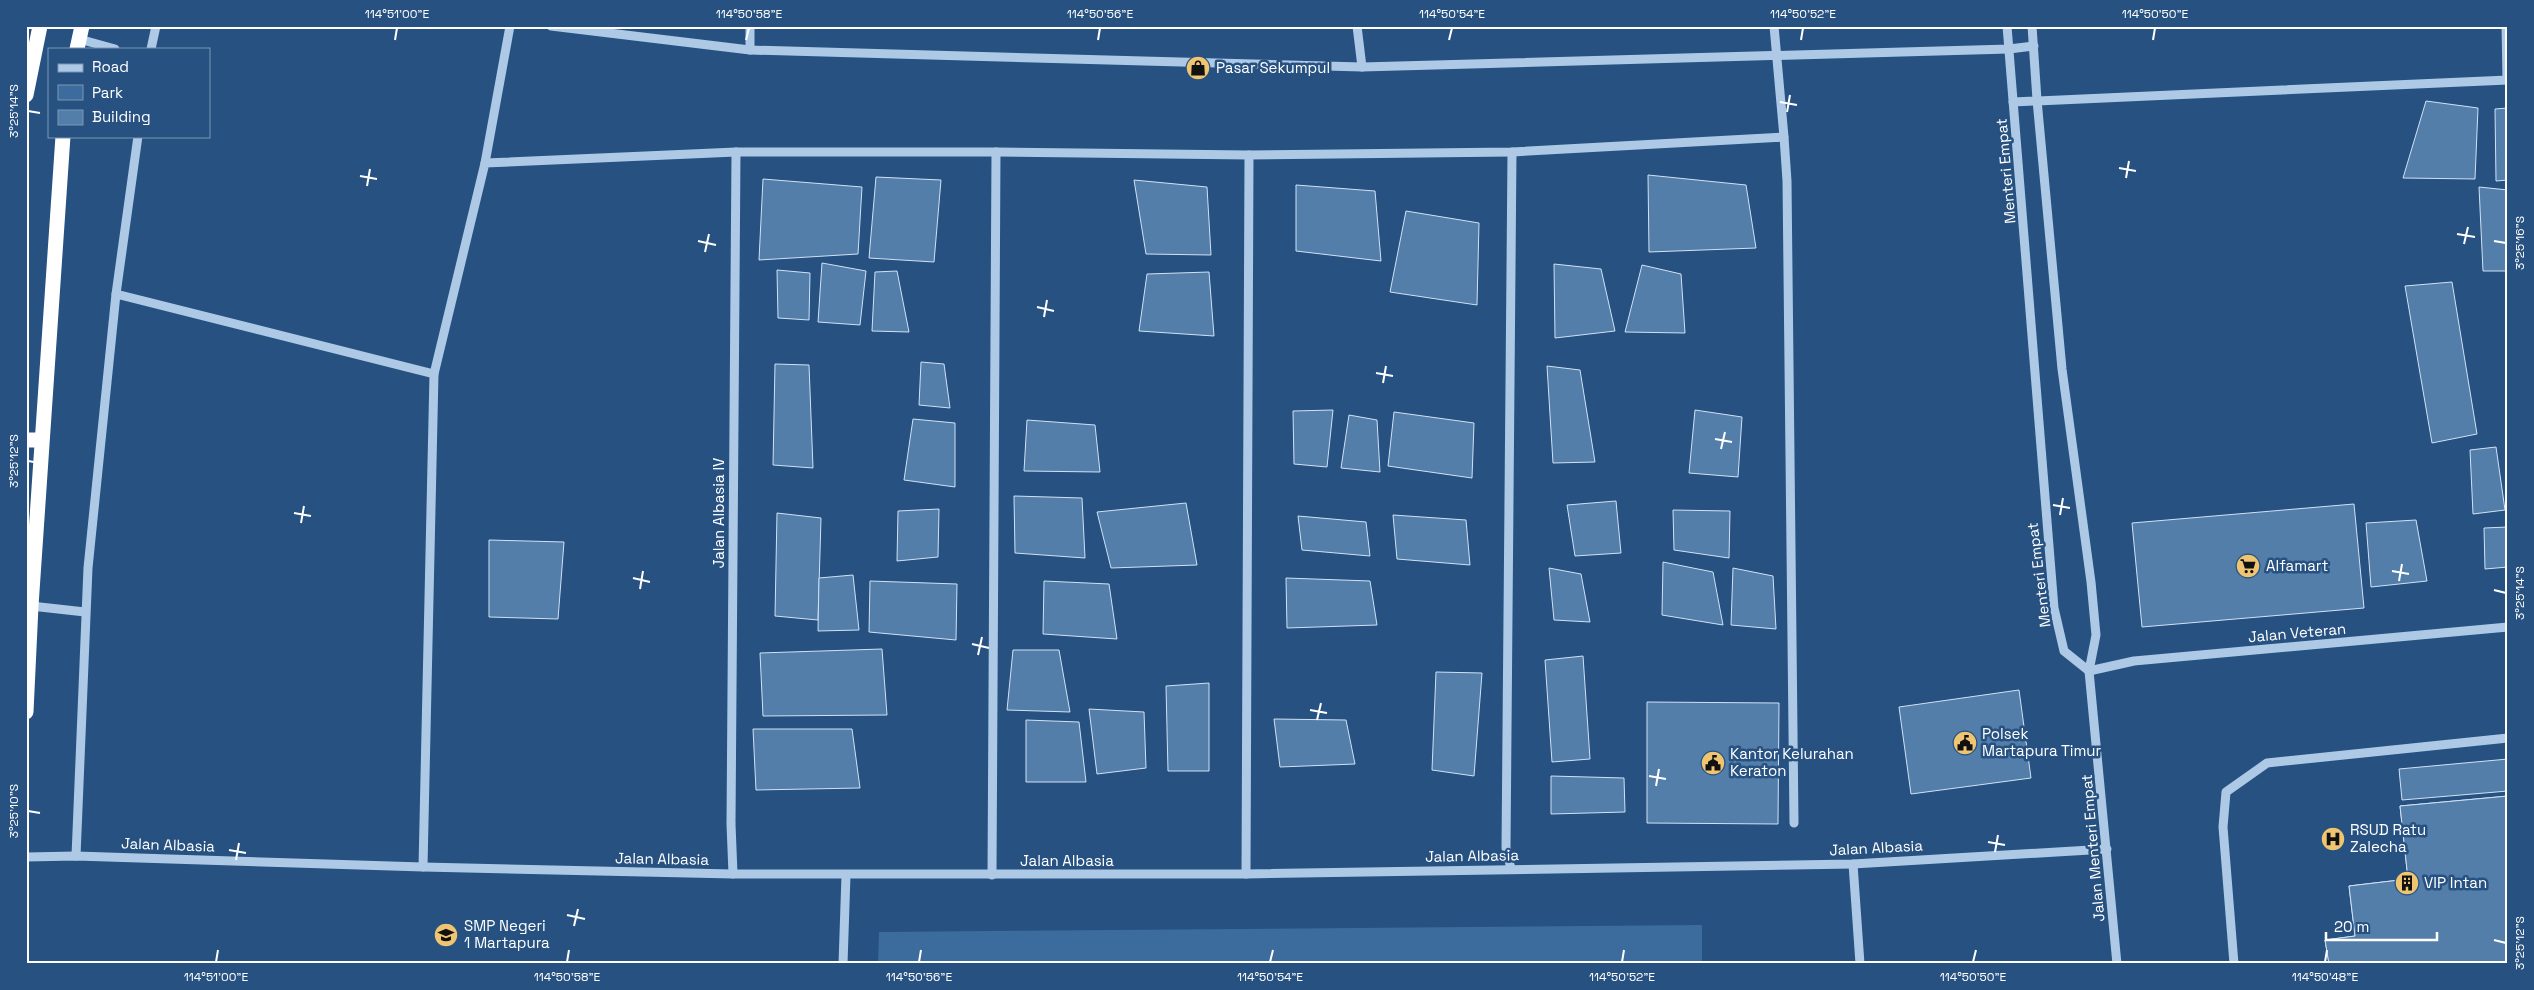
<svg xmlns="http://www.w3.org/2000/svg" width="2534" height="990" font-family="'Space Grotesk',sans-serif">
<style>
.green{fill:#3b6c9d}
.building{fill:#537eaa;stroke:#d0e2f5}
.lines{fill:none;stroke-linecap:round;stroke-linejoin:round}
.minor{stroke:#adc9e6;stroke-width:9}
.highway{stroke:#fff;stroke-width:15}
.ticks{fill:none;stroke:#fff;stroke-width:2}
.labels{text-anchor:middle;stroke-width:5;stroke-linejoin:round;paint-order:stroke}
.poi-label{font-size:15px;fill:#fff;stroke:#265180;text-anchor:start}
.street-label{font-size:15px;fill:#fff;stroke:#265180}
.neatline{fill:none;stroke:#fff;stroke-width:2}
.ticks-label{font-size:12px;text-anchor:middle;fill:#fff}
</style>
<rect width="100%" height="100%" fill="#265180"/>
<polygon class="green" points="1702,925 1702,964 878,964 879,932"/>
<g class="building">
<polygon points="2426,101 2478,108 2475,179 2403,178"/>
<polygon points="2508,108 2508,180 2496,181 2495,109"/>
<polygon points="1648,175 1746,185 1756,248 1649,252"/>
<polygon points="876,177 941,180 934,262 869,258"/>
<polygon points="763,179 862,187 858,254 759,260"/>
<polygon points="1134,180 1207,187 1211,255 1146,254"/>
<polygon points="1296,185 1375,191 1381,261 1296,251"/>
<polygon points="2479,187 2508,190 2508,271 2483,271"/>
<polygon points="1406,211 1479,223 1477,305 1390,292"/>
<polygon points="822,263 866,271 860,325 818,322"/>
<polygon points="1554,264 1601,269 1615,331 1555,338"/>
<polygon points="1642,265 1681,274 1685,333 1625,332"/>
<polygon points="777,270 810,273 809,320 778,318"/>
<polygon points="897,271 909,332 872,331 875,272"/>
<polygon points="1209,272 1214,336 1139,331 1147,274"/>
<polygon points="2452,282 2477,434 2432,443 2405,286"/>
<polygon points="921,362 944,364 950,408 919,405"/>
<polygon points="775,364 809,365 813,468 773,465"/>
<polygon points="1547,366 1580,370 1595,462 1553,463"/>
<polygon points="1333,410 1327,467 1294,464 1293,411"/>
<polygon points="1695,410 1742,417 1738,477 1689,473"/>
<polygon points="1394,412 1474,423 1472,478 1388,466"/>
<polygon points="1349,415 1377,420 1380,472 1341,468"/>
<polygon points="913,419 955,423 955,487 904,480"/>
<polygon points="1027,420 1095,425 1100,472 1024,471"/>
<polygon points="2496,447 2505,510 2473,514 2470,450"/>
<polygon points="1014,496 1082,498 1085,558 1015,553"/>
<polygon points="1616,501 1621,553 1575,556 1567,505"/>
<polygon points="1186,503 1197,565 1111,568 1097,512"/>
<polygon points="2354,504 2364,608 2142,627 2132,523"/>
<polygon points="939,509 938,557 897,561 898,511"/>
<polygon points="1673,510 1730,511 1729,558 1674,550"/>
<polygon points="777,513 821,518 818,620 775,616"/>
<polygon points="1393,515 1466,520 1470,565 1397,559"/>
<polygon points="1298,516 1366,522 1370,556 1302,550"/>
<polygon points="2416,520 2427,581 2371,587 2366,523"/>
<polygon points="2508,527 2508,567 2485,569 2484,528"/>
<polygon points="489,540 564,542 558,619 489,617"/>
<polygon points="1663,562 1713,572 1723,625 1662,615"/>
<polygon points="1549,568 1581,574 1590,622 1554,620"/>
<polygon points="1733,568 1773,576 1776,629 1731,625"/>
<polygon points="853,575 859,630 818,631 819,578"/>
<polygon points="1286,578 1370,581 1377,625 1287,628"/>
<polygon points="870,581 957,584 956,640 869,632"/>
<polygon points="1044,581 1109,584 1117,639 1043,634"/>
<polygon points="882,649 887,715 763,716 760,653"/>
<polygon points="1013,650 1059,650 1070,712 1007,710"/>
<polygon points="1583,656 1590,759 1552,762 1545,660"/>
<polygon points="1436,672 1482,673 1474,776 1432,770"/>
<polygon points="1209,683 1209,771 1168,771 1166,686"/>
<polygon points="2019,690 2031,778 1911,794 1899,707"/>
<polygon points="1647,702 1779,703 1778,824 1647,823"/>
<polygon points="1089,709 1144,712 1146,768 1097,774"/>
<polygon points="1274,719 1346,720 1355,764 1280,767"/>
<polygon points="1026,720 1079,722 1086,782 1026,782"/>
<polygon points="753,729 852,729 860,788 756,790"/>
<polygon points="2508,759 2508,791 2402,800 2399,769"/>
<polygon points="1551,776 1624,778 1625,812 1551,814"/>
<polygon points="2508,796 2508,838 2433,844 2439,919 2479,915 2483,964 2329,964 2325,940 2355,936 2349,886 2408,879 2400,806"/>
<polygon points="2508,796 2508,964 2329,964 2325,940 2355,936 2349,886 2408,879 2400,806"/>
</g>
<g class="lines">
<g class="minor">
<polyline points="551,26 750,50 1362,67 2009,49 2034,46"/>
<polyline points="750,26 750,50"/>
<polyline points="1357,26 1362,67"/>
<polyline points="1774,26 1784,137"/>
<polyline points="2007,26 2054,608 2064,651 2089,671"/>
<polyline points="2032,26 2037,100 2062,369 2091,582 2096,635 2089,671 2117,964"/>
<polyline points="2506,26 2507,80"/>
<polyline points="79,39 115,49"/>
<polyline points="151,49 156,26"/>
<polyline points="2013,102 2508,80"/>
<polyline points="485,163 510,26"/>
<polyline points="116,294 434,374"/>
<polyline points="31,606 85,612"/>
<polyline points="2089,671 2134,661 2508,627"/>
<polyline points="76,856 88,568 116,294 138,136"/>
<polyline points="26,857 76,856 423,867 733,874 1246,874 1853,864 2107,849"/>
<polyline points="1853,864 1860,964"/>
<polyline points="423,867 434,374 485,163 736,152 996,152 1249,155 1512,152 1784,137 1787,181 1794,823"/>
<polyline points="1511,869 1506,848 1512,152"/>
<polyline points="733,874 731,824 736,152"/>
<polyline points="1246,874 1249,155"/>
<polyline points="992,875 996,152"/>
<polyline points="843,964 846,875"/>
<polyline points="2234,964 2223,827 2226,792 2267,763 2508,738"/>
</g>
<g class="highway">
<polyline points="77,49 82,26"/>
<polyline points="26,95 40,26"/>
<polyline points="26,440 41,440"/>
<polyline points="26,712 31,606 63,136"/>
</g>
</g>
<path class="ticks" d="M395 40 397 28M746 40 749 28M1098 40 1100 28M1449 40 1452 28M1801 40 1803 28M2153 40 2155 28M1780 102 1797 105M28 111 40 113M1787 112 1790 95M2119 168 2136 171M360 176 377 179M2126 178 2129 161M367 186 370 169M2457 234 2475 237M698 241 716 245M2494 241 2506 243M2464 244 2468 227M705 252 709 234M1037 307 1054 311M1044 317 1047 300M1376 373 1393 376M1383 383 1386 366M1715 439 1732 442M1721 449 1725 432M28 461 40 463M2053 505 2070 508M294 513 311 516M2060 515 2063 498M301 523 304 506M2392 571 2409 574M633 578 650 582M2399 581 2402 564M640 589 643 571M2494 590 2506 593M972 644 989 648M978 655 982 637M1310 710 1327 713M1317 720 1321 703M1649 776 1666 779M1656 786 1659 769M28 811 40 813M1988 842 2005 845M229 850 246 853M1995 852 1998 835M236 860 239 843M567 915 585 919M574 926 578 909M2494 940 2506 943M216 962 218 950M567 962 569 950M919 962 921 950M1270 962 1273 950M1622 962 1624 950M1973 962 1976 950M2325 962 2327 950"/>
<defs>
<g id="shop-disc" transform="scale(1.25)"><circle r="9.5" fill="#efc572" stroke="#265180"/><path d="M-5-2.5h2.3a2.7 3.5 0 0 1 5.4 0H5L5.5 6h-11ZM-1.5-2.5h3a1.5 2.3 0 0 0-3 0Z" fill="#111"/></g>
<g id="supermarket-disc" transform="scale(1.25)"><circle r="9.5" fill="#efc572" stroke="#265180"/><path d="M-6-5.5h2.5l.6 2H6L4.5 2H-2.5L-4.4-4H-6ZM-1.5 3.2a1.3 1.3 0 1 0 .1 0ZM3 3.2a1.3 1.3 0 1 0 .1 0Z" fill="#111"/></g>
<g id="civic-disc" transform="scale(1.25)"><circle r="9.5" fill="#efc572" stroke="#265180"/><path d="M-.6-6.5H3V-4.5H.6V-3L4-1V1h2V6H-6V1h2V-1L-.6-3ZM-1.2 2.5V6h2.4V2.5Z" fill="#111"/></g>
<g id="hospital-disc" transform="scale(1.25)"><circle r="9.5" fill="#efc572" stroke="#265180"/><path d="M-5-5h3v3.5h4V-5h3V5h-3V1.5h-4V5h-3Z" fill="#111"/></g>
<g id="building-disc" transform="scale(1.25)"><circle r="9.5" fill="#efc572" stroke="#265180"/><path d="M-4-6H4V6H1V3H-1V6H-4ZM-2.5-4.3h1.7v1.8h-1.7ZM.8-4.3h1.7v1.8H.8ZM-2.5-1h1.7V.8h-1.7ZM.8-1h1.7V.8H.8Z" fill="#111"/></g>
<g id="school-disc" transform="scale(1.25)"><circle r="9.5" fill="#efc572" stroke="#265180"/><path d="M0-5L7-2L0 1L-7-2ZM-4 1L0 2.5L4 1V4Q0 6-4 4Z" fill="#111"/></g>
</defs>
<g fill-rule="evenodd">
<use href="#shop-disc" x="1198" y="68"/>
<use href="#supermarket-disc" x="2248" y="566"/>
<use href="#civic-disc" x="1965" y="743"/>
<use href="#civic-disc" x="1713" y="763"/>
<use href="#hospital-disc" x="2333" y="839"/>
<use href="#building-disc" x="2407" y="883"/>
<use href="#school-disc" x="446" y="935"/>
</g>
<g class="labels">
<g class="poi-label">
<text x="1216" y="73">Pasar Sekumpul</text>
<text x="2266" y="571">Alfamart</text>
<text x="1982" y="739">Polsek<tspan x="1982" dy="17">Martapura Timur</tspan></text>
<text x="1730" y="759">Kantor Kelurahan<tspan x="1730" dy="17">Keraton</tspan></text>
<text x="2350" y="835">RSUD Ratu<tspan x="2350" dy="17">Zalecha</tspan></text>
<text x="2424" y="888">VIP Intan</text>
<text x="464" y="931">SMP Negeri<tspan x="464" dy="17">1 Martapura</tspan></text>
</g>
<g class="street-label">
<text transform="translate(2006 171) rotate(-95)" y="5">Menteri Empat</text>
<text transform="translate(719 513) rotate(-90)" y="5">Jalan Albasia IV</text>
<text transform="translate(2039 575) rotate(-97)" y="5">Menteri Empat</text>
<text transform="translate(2297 633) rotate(-5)" y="5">Jalan Veteran</text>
<text transform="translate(168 845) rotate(2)" y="5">Jalan Albasia</text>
<text transform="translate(1876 848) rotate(-3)" y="5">Jalan Albasia</text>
<text transform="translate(2093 848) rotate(-95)" y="5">Jalan Menteri Empat</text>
<text transform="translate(1472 856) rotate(-1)" y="5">Jalan Albasia</text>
<text transform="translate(662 859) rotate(1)" y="5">Jalan Albasia</text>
<text x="1067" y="866">Jalan Albasia</text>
</g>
</g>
<rect width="2534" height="990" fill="none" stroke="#265180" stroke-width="55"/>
<rect x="48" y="48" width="162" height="90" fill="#265180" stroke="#7d97b3"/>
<rect x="58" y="64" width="25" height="8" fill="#adc9e6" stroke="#7d97b3"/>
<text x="92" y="72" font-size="15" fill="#ffffff">Road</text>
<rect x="58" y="85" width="25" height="15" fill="#3b6c9d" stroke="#7d97b3"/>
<text x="92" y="98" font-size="15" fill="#ffffff">Park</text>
<rect x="58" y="110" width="25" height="15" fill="#537eaa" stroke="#7d97b3"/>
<text x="92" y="122" font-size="15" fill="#ffffff">Building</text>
<path d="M2326 932v8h111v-8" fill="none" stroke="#ffffff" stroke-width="2.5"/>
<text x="2334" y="932" font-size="15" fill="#ffffff" stroke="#265180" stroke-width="4" paint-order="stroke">20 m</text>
<rect x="28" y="28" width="2478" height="934" class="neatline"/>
<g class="ticks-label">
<text x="397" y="18">114°51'00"E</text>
<text x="749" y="18">114°50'58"E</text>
<text x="1100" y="18">114°50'56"E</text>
<text x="1452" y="18">114°50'54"E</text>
<text x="1803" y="18">114°50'52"E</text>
<text x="2155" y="18">114°50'50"E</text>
<text transform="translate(14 111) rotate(-90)" y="4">3°25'14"S</text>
<text transform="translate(2520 243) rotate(-90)" y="4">3°25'16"S</text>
<text transform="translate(14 461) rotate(-90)" y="4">3°25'12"S</text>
<text transform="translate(2520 593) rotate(-90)" y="4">3°25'14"S</text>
<text transform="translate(14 811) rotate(-90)" y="4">3°25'10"S</text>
<text transform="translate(2520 943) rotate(-90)" y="4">3°25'12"S</text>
<text x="216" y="981">114°51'00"E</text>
<text x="567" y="981">114°50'58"E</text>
<text x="919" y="981">114°50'56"E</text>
<text x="1270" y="981">114°50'54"E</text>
<text x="1622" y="981">114°50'52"E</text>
<text x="1973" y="981">114°50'50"E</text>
<text x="2325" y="981">114°50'48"E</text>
</g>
</svg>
